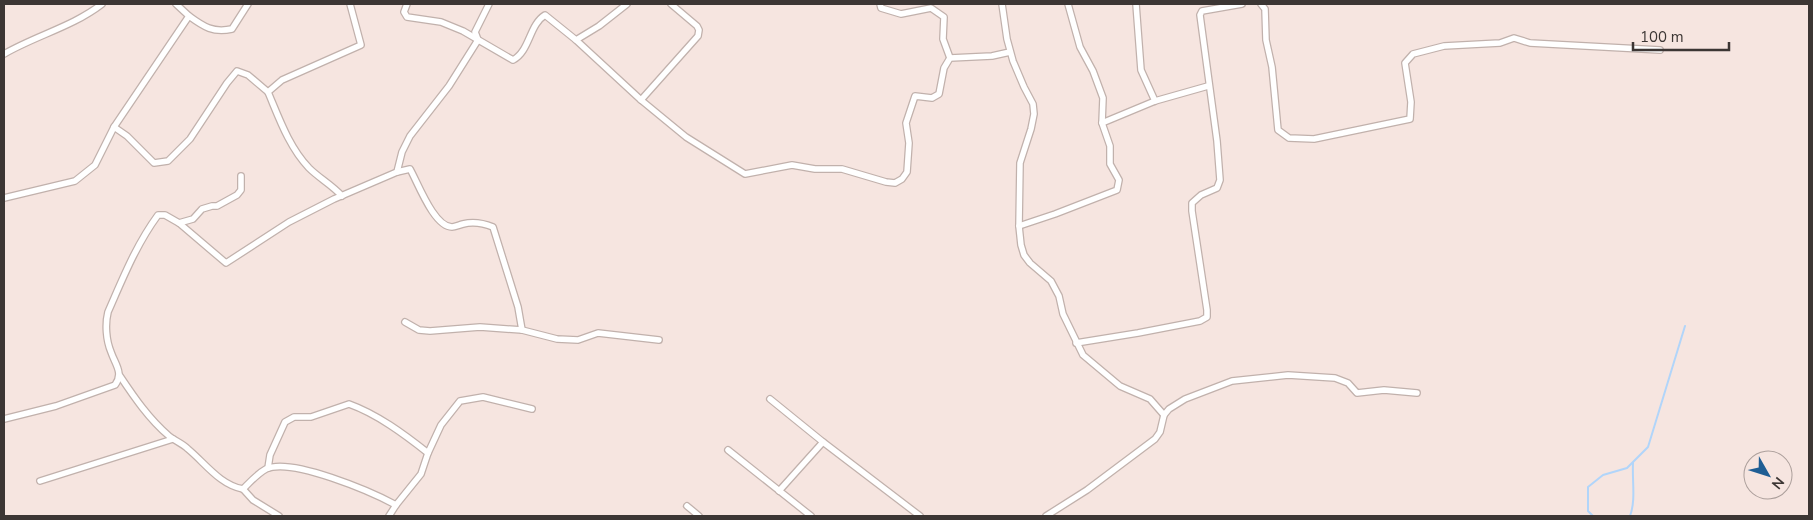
<svg xmlns="http://www.w3.org/2000/svg" width="1813" height="520" font-family="'Nunito Sans',sans-serif">
<style>
.lines{fill:none;stroke-linecap:round;stroke-linejoin:round}
.stream{stroke:#b1d5fa;stroke-width:2}
.minor-casing{stroke:#c1b1ac;stroke-width:8}
.minor{stroke:#fff;stroke-width:5.5}
</style>
<rect width="100%" height="100%" fill="#f6e5e0"/>
<g class="lines">
<g class="stream">
<polyline points="1593,516 1588,511 1588,487 1603,475 1627,468 1648,447 1685,326"/>
<path d="M1630 516C1636 500 1632 481 1633 463"/>
</g>
<g class="minor-casing">
<g id="minor">
<polyline points="176,4 189,16"/>
<path d="M407 4 404 12 407 17 441 22 463 31 513 60C530 51 529 25 545 15L576 40 599 26 627 4"/>
<polyline points="880,4 881,8 901,14 931,8 944,17 943,39 950,58"/>
<polyline points="1002,4 1007,39 1013,61 1024,87 1033,104 1034,114 1031,129 1020,163 1019,226 1021,245 1024,255 1030,263 1051,281 1059,296 1063,314 1083,355 1120,386 1150,399 1164,415"/>
<polyline points="1136,4 1141,70 1155,101"/>
<polyline points="1261,4 1265,9 1266,40 1272,67 1278,130 1289,138 1314,139 1410,119 1411,102 1405,63 1413,54 1444,46 1500,43 1514,38 1530,43 1660,50"/>
<polyline points="576,40 641,100 686,137 745,174 792,165 815,169 842,169 886,182 895,183 902,179 907,172 909,143 906,123 915,96 932,98 939,94 944,68 950,58 992,56 1010,52"/>
<path d="M4 54C37 35 72 27 102 4"/>
<polyline points="641,100 698,36 699,30 697,26 671,4"/>
<polyline points="1102,123 1155,101 1208,86"/>
<polyline points="114,127 127,136 154,163 168,161 190,139 227,83 237,71 248,75 268,92"/>
<path d="M397 172 410 169C418 183 434 227 452 227 455 227 459 225 463 224 474 221 483 223 493 227L518 307 522 330 480 327 430 331 419 330 405 322"/>
<path d="M342 196C332 185 319 178 309 168 289 147 279 118 268 92L282 80 361 45 350 4"/>
<path d="M4 198 75 181 95 165 114 127 189 16C204 27 213 33 232 29L248 4"/>
<polyline points="179,223 226,263 289,222 334,199 397,172 402,152 410,136 449,86 478,40 475,32 489,4"/>
<polyline points="1019,226 1055,214 1117,190 1119,180 1110,164 1110,146 1102,123 1103,98 1093,71 1080,47 1068,4"/>
<polyline points="522,330 557,339 578,340 598,333 659,340"/>
<polyline points="1076,343 1138,333 1200,321 1207,317 1207,310 1192,211 1192,203 1201,195 1217,188 1220,180 1217,141 1200,15 1202,11 1242,4"/>
<path d="M120 376C134 397 149 419 169 436 175 441 182 443 188 449 205 463 220 485 243 489 250 482 257 474 266 469 291 457 372 492 396 505L389 516"/>
<polyline points="770,399 823,442 920,516"/>
<path d="M4 419 56 406 115 385C124 373 115 364 111 352 106 340 105 324 108 312 123 278 136 245 158 215H165L179 223 193 219 202 209 212 206H217L237 195 241 190V176"/>
<polyline points="728,450 811,516"/>
<path d="M268 468 270 455 285 422 294 417H311L349 404C377 414 404 434 428 453"/>
<polyline points="40,481 173,439"/>
<polyline points="243,489 253,500 279,516"/>
<polyline points="779,491 823,442"/>
<polyline points="396,505 421,474 428,453 441,425 460,401 483,397 532,409"/>
<polyline points="687,506 699,516"/>
<polyline points="1046,516 1087,490 1155,439 1160,432 1164,415 1169,409 1185,399 1232,381 1288,375 1335,378 1348,383 1357,393 1384,390 1417,393"/>
</g>
</g>
<use href="#minor" class="minor"/>
</g>
<rect width="1813" height="520" fill="none" stroke="#3c3634" stroke-width="10"/>
<g transform="translate(1768 475) rotate(129)"><circle r="24" fill="#f6e5e0" stroke="#ac9f9b"/>
<path d="M0-4L9 19L0 12L-9 19Z" fill="#1f5e94"/>
<text y="-8" font-size="14" font-weight="bold" text-anchor="middle" fill="#3c3634">N</text>
</g>
<path d="M1633 42v8h96v-8" fill="none" stroke="#3c3634" stroke-width="2.5"/>
<text x="1640" y="42" font-size="15" fill="#3c3634" stroke="#f6e5e0" stroke-width="4" paint-order="stroke">100 m</text>
</svg>
